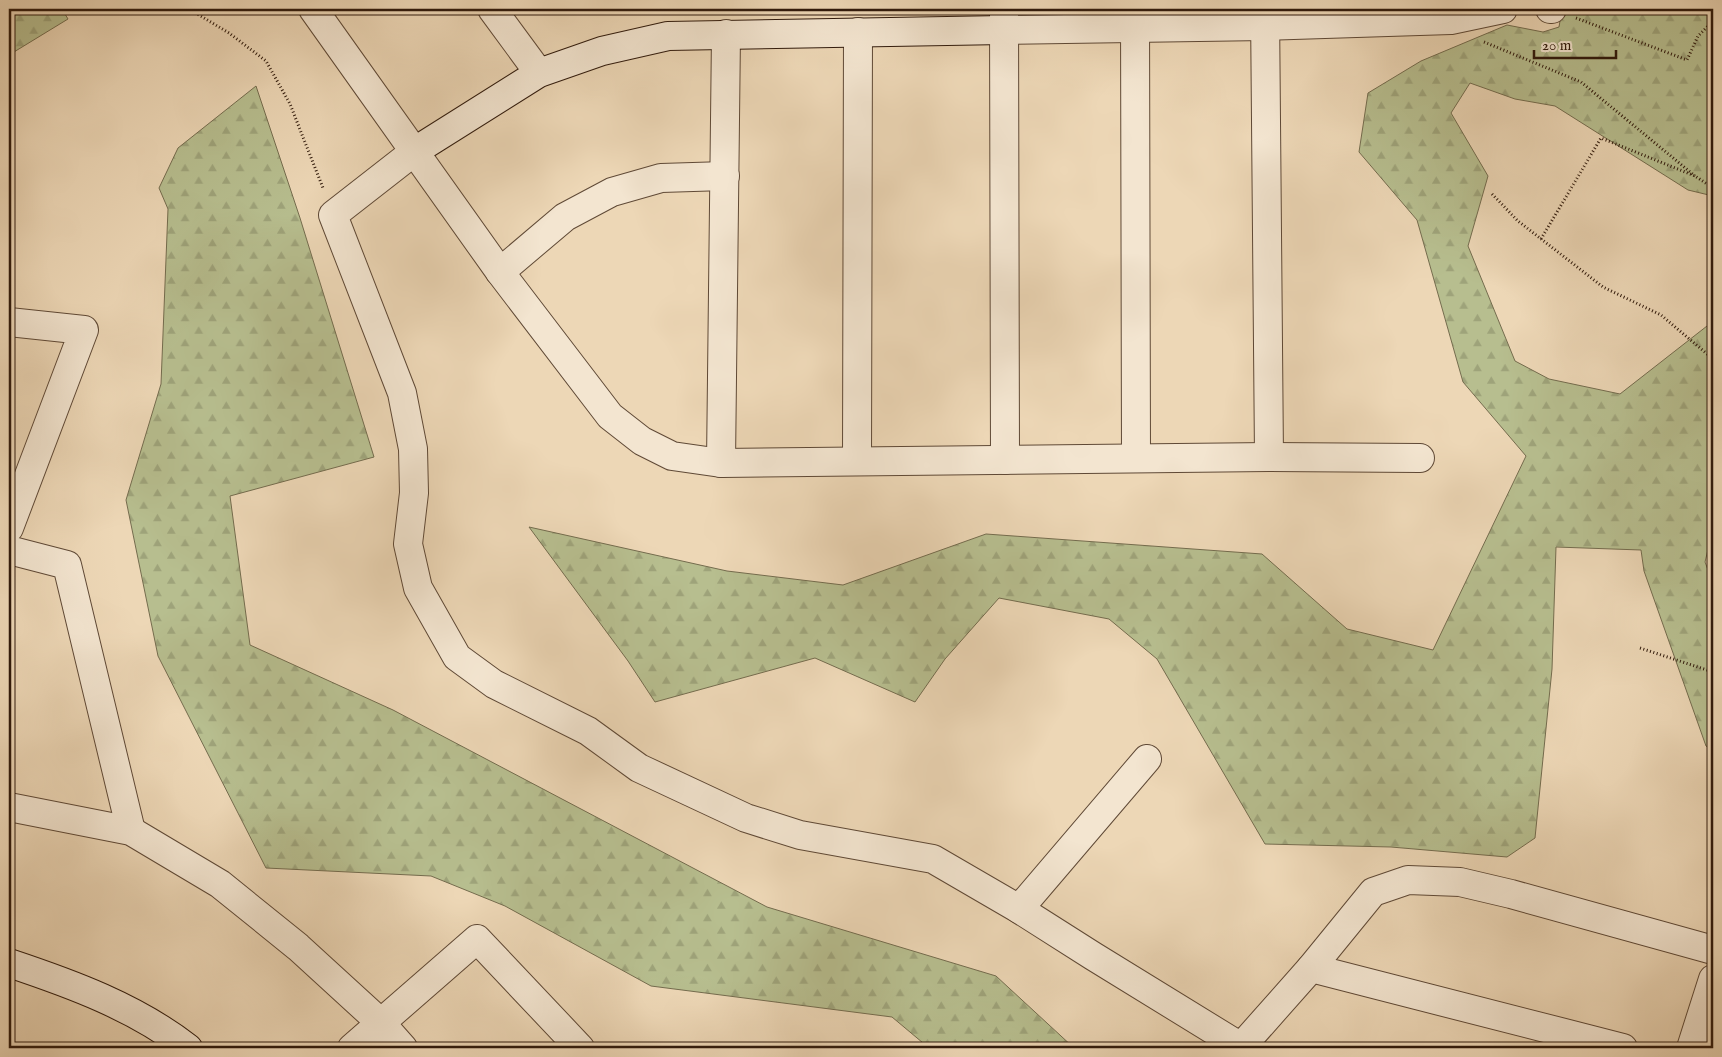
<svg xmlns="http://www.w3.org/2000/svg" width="1722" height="1057" font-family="'IM FELL English',serif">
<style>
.forest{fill:url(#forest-firs);stroke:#746c4e}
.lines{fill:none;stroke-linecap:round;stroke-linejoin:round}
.street-casing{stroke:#5f4936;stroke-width:30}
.secondary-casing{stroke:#301a0c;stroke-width:30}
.path{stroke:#301a0c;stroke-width:3;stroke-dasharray:1 2.5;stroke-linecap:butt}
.street{stroke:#f3e5d0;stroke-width:28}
.secondary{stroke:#f3e5d0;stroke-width:28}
</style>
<defs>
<pattern id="forest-firs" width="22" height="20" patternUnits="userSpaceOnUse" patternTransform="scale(1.25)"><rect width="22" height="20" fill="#b7be8f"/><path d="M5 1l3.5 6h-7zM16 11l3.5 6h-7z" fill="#9ea37a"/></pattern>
</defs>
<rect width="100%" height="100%" fill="#edd7b6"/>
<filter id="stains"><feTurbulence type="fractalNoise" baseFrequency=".004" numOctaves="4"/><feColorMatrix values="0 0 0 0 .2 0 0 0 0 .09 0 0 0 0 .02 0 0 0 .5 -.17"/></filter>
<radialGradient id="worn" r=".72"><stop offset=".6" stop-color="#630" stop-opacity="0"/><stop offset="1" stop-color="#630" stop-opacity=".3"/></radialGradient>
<g class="forest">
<polygon points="9,9 62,9 68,19 9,55"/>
<polygon points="1562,9 1713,9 1713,196 1688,190 1555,106 1515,99 1470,83 1451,113 1488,176 1468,246 1515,361 1549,379 1620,394 1707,326 1713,331 1713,529 1705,562 1713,583 1713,751 1706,746 1644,571 1641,550 1556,547 1552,669 1535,838 1507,857 1391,847 1265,844 1157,659 1109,619 999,598 945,659 915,702 815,658 655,702 628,661 529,527 727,571 843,585 986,534 1262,554 1347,629 1433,650 1526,456 1463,382 1417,220 1359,152 1368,93 1421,61 1507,25 1543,32 1559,27"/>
<polygon points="256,86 300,218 374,457 230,496 250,645 393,710 767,907 996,976 1074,1048 929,1048 892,1017 651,986 505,906 431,876 266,868 158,656 126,500 161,384 168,209 159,188 178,148"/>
</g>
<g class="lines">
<g class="street-casing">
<g id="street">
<polyline points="313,9 500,272 610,416 642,441 672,456 721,463 1269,457 1420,458"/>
<polyline points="492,9 539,73"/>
<polyline points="1004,9 1005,460"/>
<polyline points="1135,9 1136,458"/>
<polyline points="1265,9 1269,457"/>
<polyline points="1550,9 1552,9"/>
<polyline points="1004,30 1265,26 1451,20 1503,9"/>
<polyline points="415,151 333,215 402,393 413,449 414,493 408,544 418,588 457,657 494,684 588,731 639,768 746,818 800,835 933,859 1019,909 1093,956 1241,1047 1311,968 1623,1048"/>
<polyline points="500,272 565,217 612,192 661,178 725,176"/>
<polyline points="9,322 84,330 9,528"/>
<polyline points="857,461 858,32"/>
<polyline points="721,463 726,34"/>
<polyline points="9,550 67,565 131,831"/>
<polyline points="9,807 131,831 220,884 298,947 380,1022 403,1048"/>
<polyline points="1019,909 1147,759"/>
<polyline points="1311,968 1373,892 1408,880 1460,882 1511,894 1713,950"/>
<polyline points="352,1048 477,939 580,1048"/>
<polyline points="1691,1048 1713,979"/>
</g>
</g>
<g class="secondary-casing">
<g id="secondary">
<polyline points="415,151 539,73 602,51 668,36 1004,30"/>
<path d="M9 963C72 984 135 1007 188 1048"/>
</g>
</g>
<g class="path">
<polyline points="189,9 229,33 266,61 290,104 323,188"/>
<polyline points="1576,18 1687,60 1698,36 1713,21"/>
<polyline points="1484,42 1581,82 1695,176"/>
<polyline points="1492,194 1518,221 1603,287 1661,315 1713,359"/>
<polyline points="1541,239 1601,138 1695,176 1713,188"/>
<polyline points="1640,648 1713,672"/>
</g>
<use href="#street" class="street"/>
<use href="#secondary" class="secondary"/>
</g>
<rect width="1722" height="1057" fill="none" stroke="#edd7b6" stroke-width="30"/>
<rect x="10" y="10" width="1702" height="1037" fill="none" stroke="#301a0c" stroke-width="2.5"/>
<rect x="15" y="15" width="1692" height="1027" fill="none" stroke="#301a0c"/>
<path d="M1534 50v8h82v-8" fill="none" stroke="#301a0c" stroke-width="2.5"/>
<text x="1542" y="50" font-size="15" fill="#301a0c" stroke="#f3e5d0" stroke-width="4" paint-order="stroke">20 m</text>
<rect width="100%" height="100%" filter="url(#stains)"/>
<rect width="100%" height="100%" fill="url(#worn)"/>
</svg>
